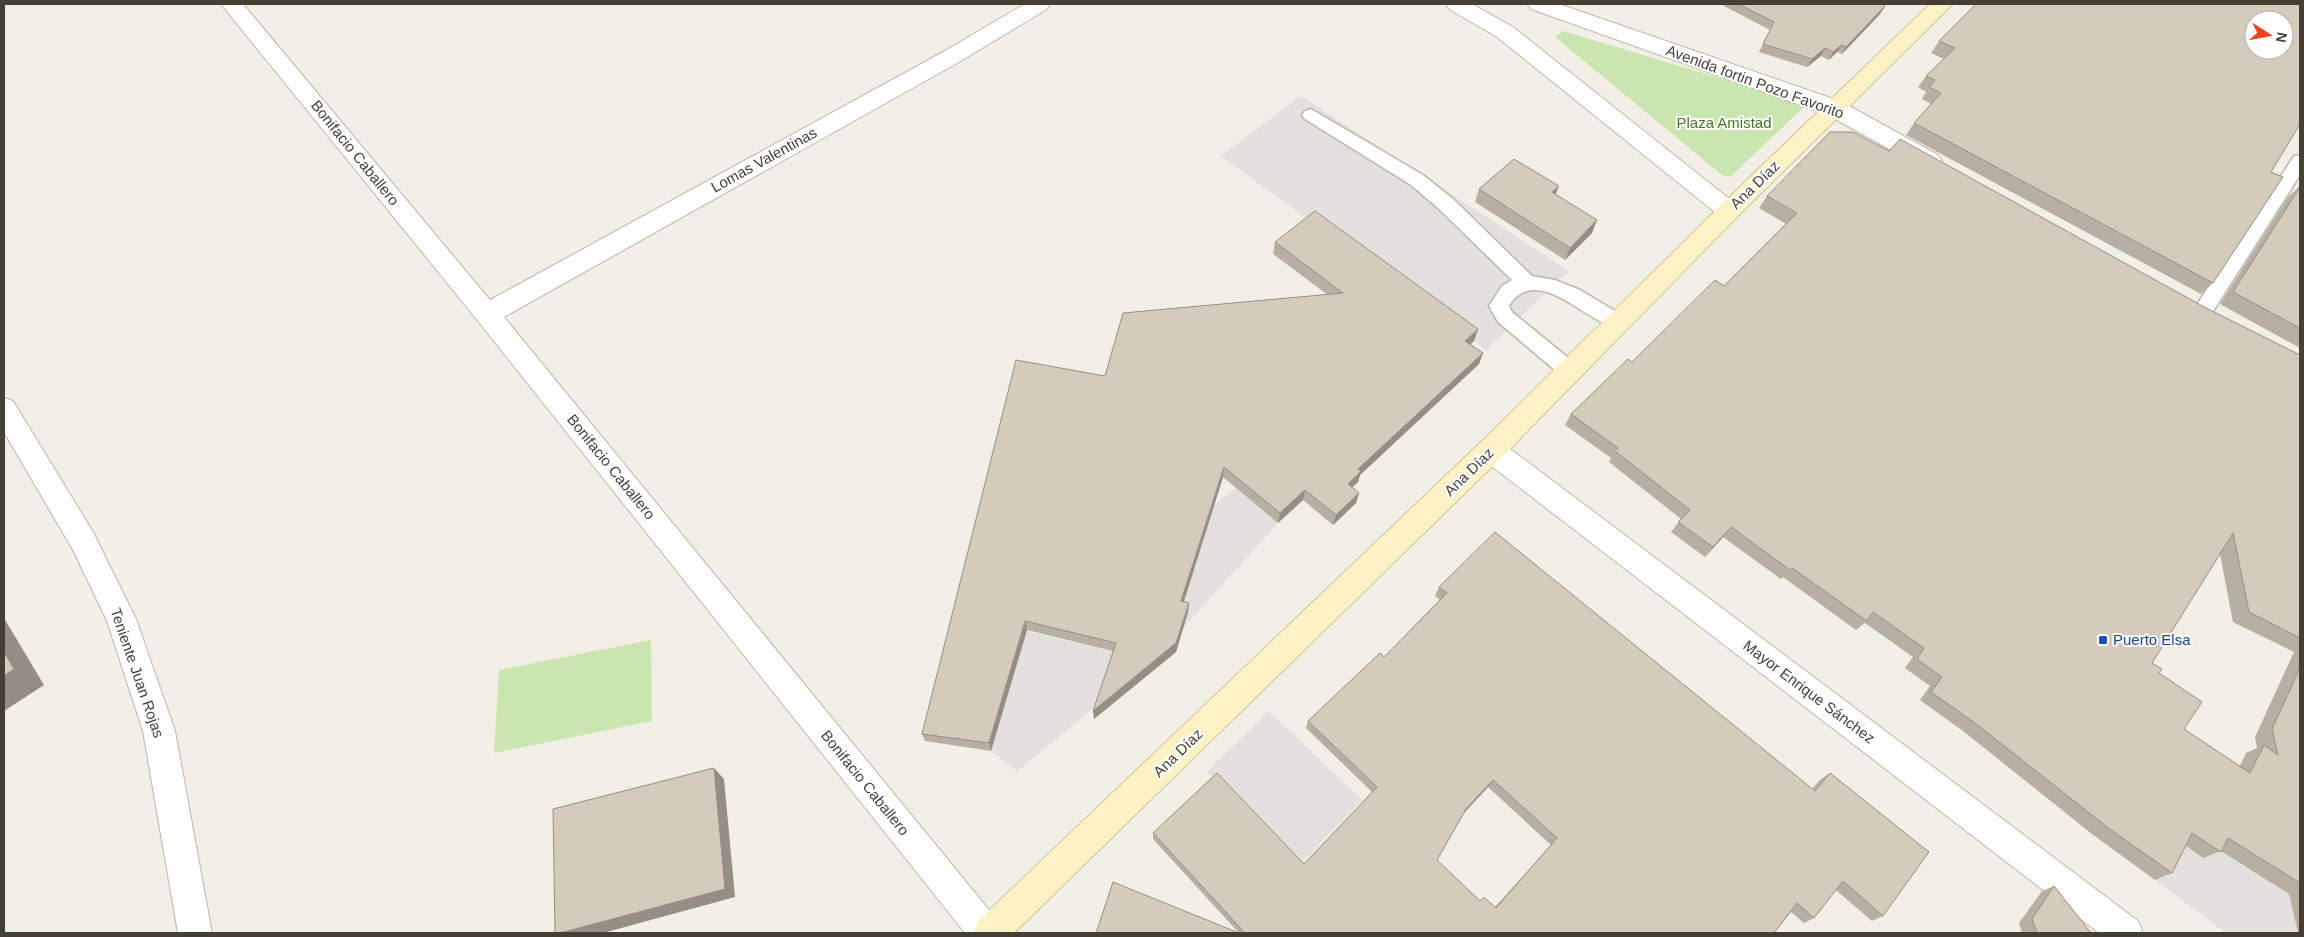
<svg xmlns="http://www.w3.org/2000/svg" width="2304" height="937" font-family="Arial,sans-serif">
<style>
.green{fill:#cbe5b0}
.parking{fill:#e3e1de}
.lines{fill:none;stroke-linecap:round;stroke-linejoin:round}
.service-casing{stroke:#bdb7a9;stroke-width:3}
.minor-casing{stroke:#bdb7a9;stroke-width:2}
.tertiary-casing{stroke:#bdb7a9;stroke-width:2}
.secondary-casing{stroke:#d1c397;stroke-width:2}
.service{fill:#fff;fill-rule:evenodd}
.minor{fill:#fff;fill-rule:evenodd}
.tertiary{fill:#fff;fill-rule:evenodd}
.secondary{fill:#fdf1c6;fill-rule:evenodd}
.wall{fill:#b6afa2;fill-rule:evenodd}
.shaded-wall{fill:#948e84}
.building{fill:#d4cbbc;stroke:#948e84;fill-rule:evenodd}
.transit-dot{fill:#1a4fb4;stroke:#fff;stroke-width:2}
.labels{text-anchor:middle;stroke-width:4;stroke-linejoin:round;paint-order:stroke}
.street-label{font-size:15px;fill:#453f35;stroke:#fff}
.park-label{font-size:15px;fill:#44742b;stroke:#fff}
.transit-label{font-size:15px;fill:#164399;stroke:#fff;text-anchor:start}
</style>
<rect width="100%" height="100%" fill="#f2efe6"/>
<g class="green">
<polygon points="1563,31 1799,102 1804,107 1730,177 1722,175 1555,37"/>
<polygon points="651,640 652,721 494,753 499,670"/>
</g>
<g class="parking">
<polygon points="1301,96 1569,271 1486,350 1221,156"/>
<polygon points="1236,488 1278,523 1183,628 1181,610 1214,505"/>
<polygon points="1027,631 1116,652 1098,705 1017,771 991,751"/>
<polygon points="1269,711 1362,800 1300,864 1207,772"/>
<polygon points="2241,786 2290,897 2298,933 2226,933 2155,880 2175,840 2203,858"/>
</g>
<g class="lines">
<g class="service-casing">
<g id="service">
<path d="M1311 109 1423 175 1452 198 1532 276 1555 280 1580 290 1625 317 1628 322 1625 327C1597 337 1540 257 1509 306L1512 312 1577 365 1580 371 1577 377 1570 379 1563 377 1498 322 1489 306 1502 286 1512 280 1438 208 1411 185 1305 119 1302 115 1305 111Z"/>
<polygon points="2300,155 2300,175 2210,316 2203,319 2196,316 2193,311 2196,306 2294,156"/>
</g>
</g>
<g class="minor-casing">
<g id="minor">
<polygon points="221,4 243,4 490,300 943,52 1025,4 1050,4 1047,9 959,62 504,317 998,921 1003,933 965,933 478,321"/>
<polygon points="1834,100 1842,102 1938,155 1942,161 1938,167 1930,169 1922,167 1826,114 1823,108 1826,102"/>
<polygon points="4,398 13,401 93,532 136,619 175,731 212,933 178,933 143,731 107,621 73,550 4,432"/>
<polygon points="1491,439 1501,442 2138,921 2143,933 2099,933 1481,458 1477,450 1481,442"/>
</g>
</g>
<g class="tertiary-casing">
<g id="tertiary">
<polygon points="1446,4 1472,4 1513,27 1737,205 1741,211 1737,217 1729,220 1721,217 1497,37 1449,9"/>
<polygon points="1527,4 1559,4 1842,102 1845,108 1842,114 1834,116 1826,114 1531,9"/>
</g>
</g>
<g class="secondary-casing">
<polygon id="secondary" points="1930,4 1953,4 1737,217 1501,458 1014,933 973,933 978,921 1481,442 1721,205"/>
</g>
<use href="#service" class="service"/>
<use href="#minor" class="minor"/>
<use href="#tertiary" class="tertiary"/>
<use href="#secondary" class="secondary"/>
</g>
<g class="wall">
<polygon points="1722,4 1884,4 1885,6 1880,14 1842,54 1837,52 1829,60 1821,56 1807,67 1759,52 1770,30 1722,5"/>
<polygon points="1939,41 2271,172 2213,283 2201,294 1906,135 1914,123 1931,104 1922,99 1926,92 1918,87 1926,76 1944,59 1931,53"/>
<path d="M1889 151 2206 308 2300 355V933H2298L2289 894 2221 851 2203 858 2186 846 2172 873 2155 880 2092 834 1963 731 1920 700 1930 686 1905 668 1913 657 1865 623 1856 630 1783 577 1781 579 1723 537 1705 557 1671 532 1681 519 1609 462 1611 458 1565 425 1571 414 1632 362 1724 286 1786 224 1759 208 1767 196ZM2220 554 2233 622 2294 652 2255 737 2257 748 2246 753 2240 766 2184 729 2159 673 2152 663Z"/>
<polygon points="2300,186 2300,348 2220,304 2288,197"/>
<polygon points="1479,189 1555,195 1592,233 1565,260 1475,202"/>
<polygon points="1275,242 1474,341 1470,344 1483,353 1479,364 1360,475 1358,482 1352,487 1359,493 1356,503 1333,525 1303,500 1278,523 1223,477 1184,602 1188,612 1176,652 1094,719 1113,651 1027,630 991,751 925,741 922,734 1105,376 1328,295 1273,254"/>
<path d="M1439 587 1812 789 1820 780 1830 773 1883 916 1872 921 1836 890 1814 918 1804 923 1791 912 1774 933H1096H1239L1153 839V833L1304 864 1372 792 1306 728 1308 721 1384 657 1440 600 1435 596ZM1488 787 1551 845 1495 907 1480 901 1437 860 1464 813Z"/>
<polygon points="2054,886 2091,933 2022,933 2019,923 2042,891"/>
</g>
<g class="shaded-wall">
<polygon points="1885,6 1880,14 1842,54 1846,47"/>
<polygon points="1842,45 1837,52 1829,60 1833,52"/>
<polygon points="1825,48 1821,56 1807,67 1812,59"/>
<polygon points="1559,186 1554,199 1552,192"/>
<polygon points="1597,220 1592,233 1565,260 1570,248"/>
<polygon points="1478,329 1474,341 1462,352 1465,341"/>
<polygon points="1483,353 1479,364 1360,475 1358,482 1345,494 1348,484 1358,469"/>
<polygon points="1224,467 1223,477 1181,610 1181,601"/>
<polygon points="1305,490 1303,500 1278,523 1280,513"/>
<polygon points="1359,493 1356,503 1333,525 1336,515"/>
<polygon points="1731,527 1723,537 1705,557 1713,547"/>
<polygon points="1189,603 1188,612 1176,652 1094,719 1093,711"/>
<polygon points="4,618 44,685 4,711"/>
<polygon points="1025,621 1027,630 991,751 989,743"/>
<polygon points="714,768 724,779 735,897 603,933 560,933"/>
<polygon points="1493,780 1488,787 1462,815 1466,809"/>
</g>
<g class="building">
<polygon points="1738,4 1884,4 1885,6 1846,47 1842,45 1833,52 1825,48 1812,59 1763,44 1774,22"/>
<path d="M1976 4H2300V124L2271 172 2283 177 2213 283 1914 123 1941 93 1929 87 1935 80 1926 76 1955 48 1939 41ZM2254 20H2284V50H2254Z"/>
<polygon points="1830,132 1853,132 1889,151 1900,139 2206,308 2300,355 2300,638 2249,612 2233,533 2152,663 2162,669 2159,673 2202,702 2184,729 2250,773 2264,745 2278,755 2272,729 2300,668 2300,883 2228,838 2221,852 2192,833 2172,873 2107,827 1975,723 1931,692 1942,677 1917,659 1924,648 1873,612 1867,621 1792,568 1790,570 1731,527 1713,547 1678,522 1690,510 1615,451 1618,448 1571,414 1628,359 1632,362 1715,280 1724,286 1797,213 1767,196"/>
<polygon points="1514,159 1559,186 1552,192 1597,220 1570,248 1479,189"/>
<polygon points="2300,187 2300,328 2233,292"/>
<polygon points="1315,211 1478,329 1465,341 1483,353 1358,469 1361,471 1348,484 1359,493 1336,515 1305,490 1280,513 1224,467 1181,601 1189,603 1176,643 1093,711 1116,643 1025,621 989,743 922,734 1016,360 1105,376 1123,313 1343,293 1275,242"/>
<path d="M1495 532 1815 791 1830 773 1929 852 1883 916 1843 881 1814 918 1797 903 1774 933H1245L1153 833 1217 773 1304 864 1377 787 1308 721 1380 653 1384 657 1447 593 1439 587ZM1493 780 1557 838 1496 908 1484 897 1480 901 1437 860 1466 809Z"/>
<polygon points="4,652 14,669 4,676"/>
<polygon points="714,768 725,889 560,933 555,933 553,809"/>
<polygon points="1113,882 1239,933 1096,933"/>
<polygon points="2054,886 2091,933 2037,933 2032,919"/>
</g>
<rect class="transit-dot" x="2098" y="635" width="10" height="10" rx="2.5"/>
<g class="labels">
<g class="street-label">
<text transform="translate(1755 82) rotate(20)" y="5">Avenida fortin Pozo Favorito</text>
<text transform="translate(355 153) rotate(51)" y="5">Bonifacio Caballero</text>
<text transform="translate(764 160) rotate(-29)" y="5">Lomas Valentinas</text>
<text transform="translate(1755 185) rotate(-44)" y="5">Ana Díaz</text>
<text transform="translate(611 467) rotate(51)" y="5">Bonifacio Caballero</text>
<text transform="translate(1469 472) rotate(-44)" y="5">Ana Díaz</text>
<text transform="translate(137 673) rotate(71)" y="5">Teniente Juan Rojas</text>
<text transform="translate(1809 692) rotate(37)" y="5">Mayor Enrique Sánchez</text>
<text transform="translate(1178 753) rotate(-44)" y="5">Ana Díaz</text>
<text transform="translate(865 783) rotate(51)" y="5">Bonifacio Caballero</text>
</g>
<g class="park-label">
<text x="1724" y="128">Plaza Amistad</text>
</g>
<g class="transit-label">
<text x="2113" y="645">Puerto Elsa</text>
</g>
</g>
<rect width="2304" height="937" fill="none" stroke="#453f35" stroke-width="10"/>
<g transform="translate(2269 35) rotate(101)"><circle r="24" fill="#ffffff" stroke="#b5b2ae"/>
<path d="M0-4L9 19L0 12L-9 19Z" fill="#f2451d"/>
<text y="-8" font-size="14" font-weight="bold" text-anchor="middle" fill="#453f35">N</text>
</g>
</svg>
